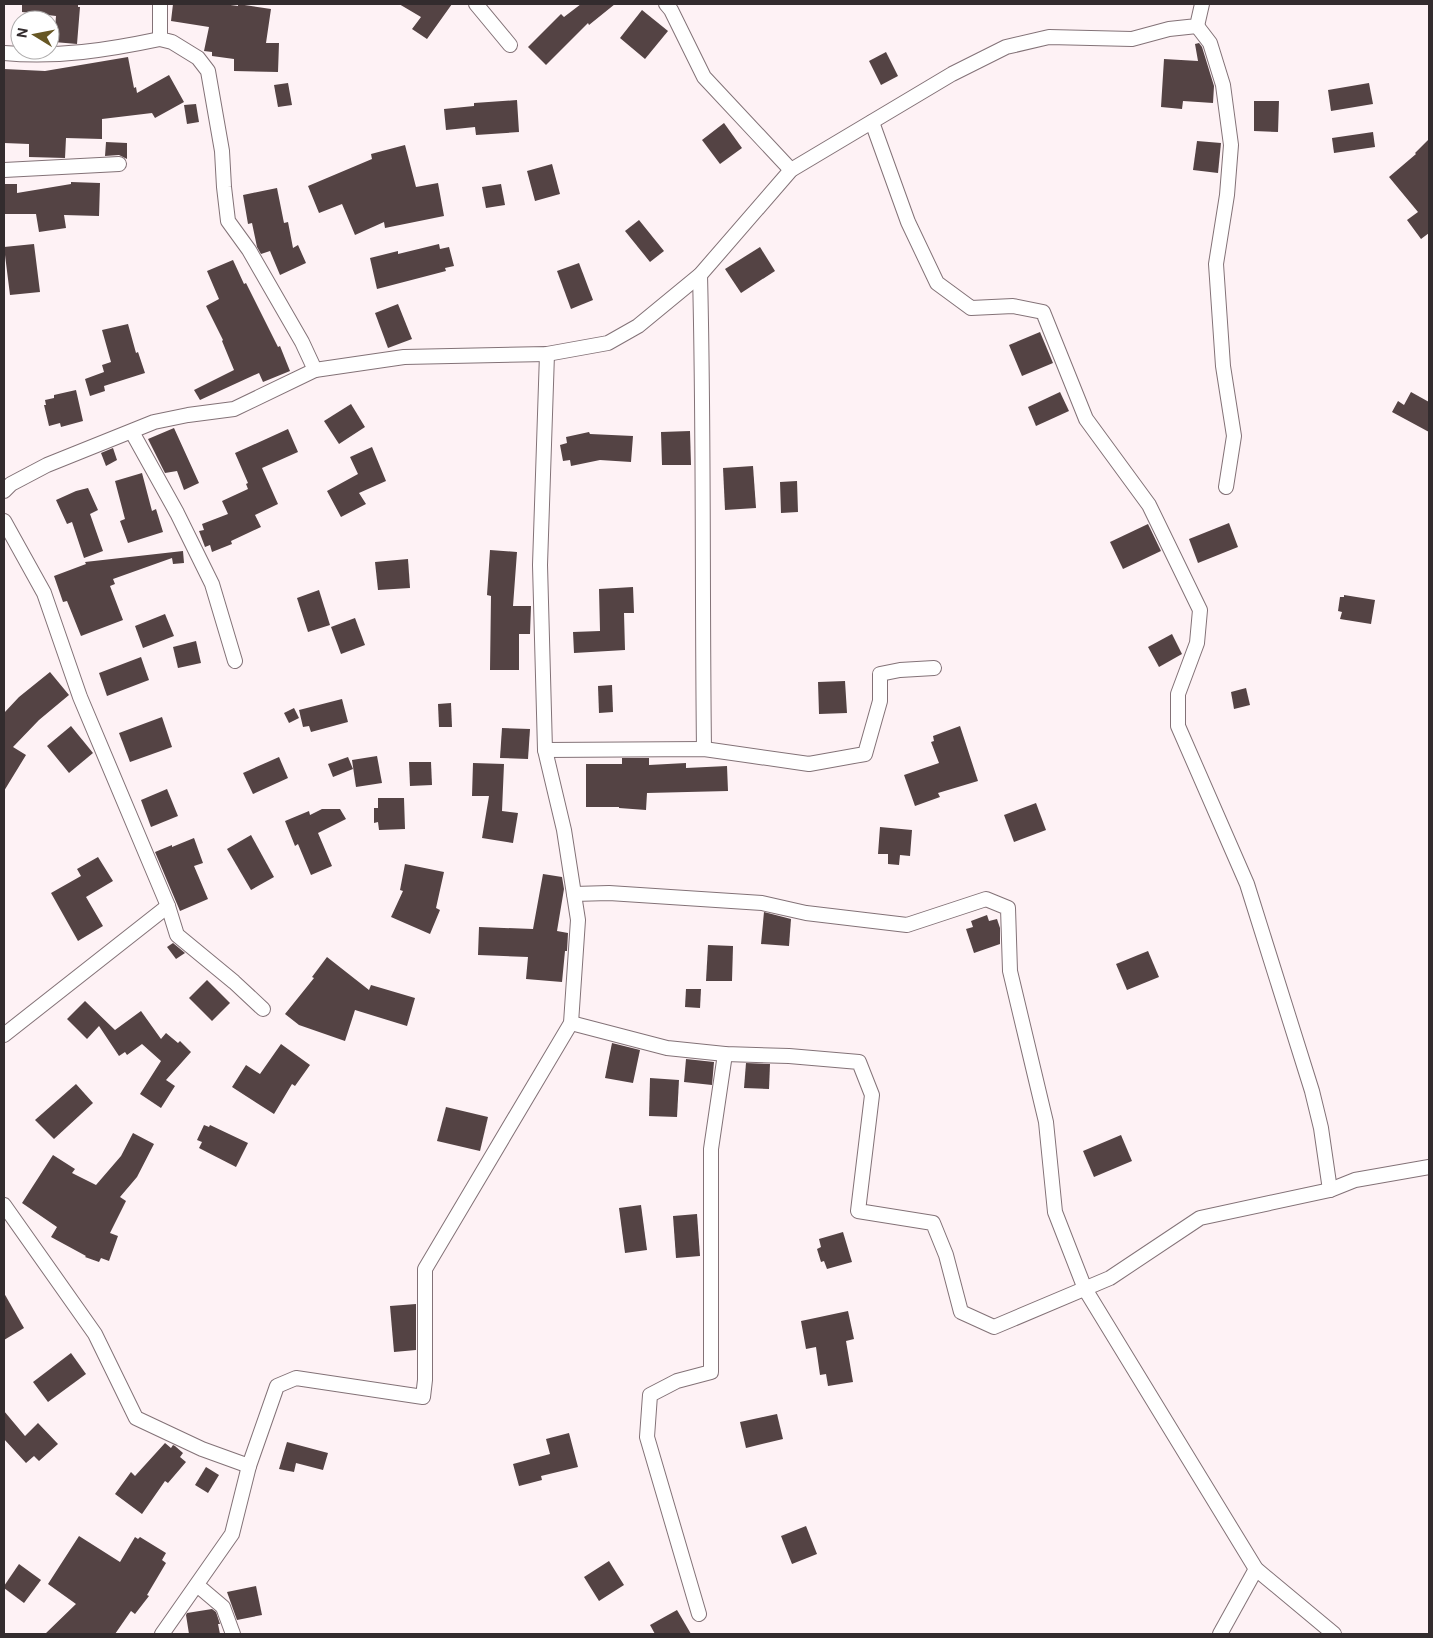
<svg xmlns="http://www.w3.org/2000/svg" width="1433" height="1638" font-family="Roboto,sans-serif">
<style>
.building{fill:#544344}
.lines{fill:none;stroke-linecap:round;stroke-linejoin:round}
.street-casing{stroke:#837277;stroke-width:16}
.street{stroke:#fff;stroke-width:14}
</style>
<rect width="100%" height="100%" fill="#fef2f5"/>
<g class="building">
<polygon points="22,4 78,4 78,7 80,7 77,44 54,42 56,16 22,12"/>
<polygon points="173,4 223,4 238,6 238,4 271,9 266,43 279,43 278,72 234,71 234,59 212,56 212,52 204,51 209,27 171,21"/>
<polygon points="399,4 452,4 427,39 412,29 421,17"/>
<polygon points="581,4 615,4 589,25 588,23 546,65 528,47 561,14 564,17"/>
<polygon points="642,10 668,31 645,59 620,38"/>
<polygon points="1199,43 1202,47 1214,86 1213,103 1183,101 1182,109 1161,107 1164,59 1198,61 1195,44"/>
<polygon points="886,52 898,76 881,85 869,61"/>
<polygon points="128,57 134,88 136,87 137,93 169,75 184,102 155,118 152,113 102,119 102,139 66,138 65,158 29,157 29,144 4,143 4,69 45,71"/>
<polygon points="288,83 292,105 278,107 274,85"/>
<polygon points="1369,83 1373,104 1331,111 1328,90"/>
<polygon points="517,100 519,132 476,135 475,127 446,130 444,109 474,106 474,103"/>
<polygon points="1254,101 1279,101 1278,132 1254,131"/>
<polygon points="196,104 199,122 187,124 184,105"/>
<polygon points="724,123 742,148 720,164 702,140"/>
<polygon points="1373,132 1375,147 1334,153 1332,138"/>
<polygon points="1429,139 1429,233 1421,239 1407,220 1418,212 1389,177 1416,154 1415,153"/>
<polygon points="1197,141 1221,143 1218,173 1193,170"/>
<polygon points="106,142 127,143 127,159 119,155 105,156"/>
<polygon points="405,145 416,187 438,183 444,216 385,228 384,222 355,235 342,204 319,213 308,186 372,159 371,154"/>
<polygon points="552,164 560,194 535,201 527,171"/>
<polygon points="71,182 100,183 99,216 64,215 66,228 39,232 36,214 4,214 4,184 17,184 17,193 71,184"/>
<polygon points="501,184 505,205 486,208 482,187"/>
<polygon points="277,188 284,223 288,222 293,248 298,245 306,263 280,275 270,251 261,254 257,247 252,223 248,224 243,195"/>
<polygon points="639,220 664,251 650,262 625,231"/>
<polygon points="34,244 40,292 10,295 4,247"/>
<polygon points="439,244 440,249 449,247 454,266 445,268 446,271 377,289 370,258 398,251 398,254"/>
<polygon points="760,247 775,271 741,293 725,269"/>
<polygon points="233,260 244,284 246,283 278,347 280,346 290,371 263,382 259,373 200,400 194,390 234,370 222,341 223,340 206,306 219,299 207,271"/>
<polygon points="579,263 593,300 571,309 557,271"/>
<polygon points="398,304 412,339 388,348 375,313"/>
<polygon points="128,324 136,353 138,352 145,373 104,386 105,391 90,396 85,379 104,372 102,365 111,362 102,330"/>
<polygon points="1040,332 1053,363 1022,376 1009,345"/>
<polygon points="76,390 83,421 61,427 60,423 49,426 44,405 46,405 45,400 54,398 54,395"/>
<polygon points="1060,392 1069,411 1036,426 1028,407"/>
<polygon points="1411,392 1429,402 1429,432 1392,412 1398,401 1404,405"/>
<polygon points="351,404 365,427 339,444 324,421"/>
<polygon points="174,428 199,483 184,490 177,471 165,473 148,439"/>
<polygon points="288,429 298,452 262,468 278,504 255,515 261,527 231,541 232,544 212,552 210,545 205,547 199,531 204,530 202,524 228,514 222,501 248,489 246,484 248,483 235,453"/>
<polygon points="690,431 691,465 662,465 661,432"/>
<polygon points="589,432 590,434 633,436 631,462 600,460 571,466 570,460 563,461 560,445 567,443 566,437"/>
<polygon points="372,447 386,481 359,493 366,504 341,517 327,491 358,474 350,457"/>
<polygon points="113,448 117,460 106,466 101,453"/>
<polygon points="753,466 756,508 725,510 723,468"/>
<polygon points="142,473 152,511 156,509 163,532 128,543 120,521 125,519 115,481"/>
<polygon points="797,481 798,512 781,513 780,482"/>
<polygon points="88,488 98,510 90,514 103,551 84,558 72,522 67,524 56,500 76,491"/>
<polygon points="1229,523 1238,547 1198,563 1189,539"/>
<polygon points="1148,524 1161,551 1123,569 1110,542"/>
<polygon points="490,550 517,552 513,606 531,606 530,634 519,634 519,670 490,670 491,596 487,595"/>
<polygon points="183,551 184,563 173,564 172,558 113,579 115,584 110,586 123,620 81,636 67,601 63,602 54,576 86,564 85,562"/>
<polygon points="408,559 410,588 378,590 375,562"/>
<polygon points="633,587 634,613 624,613 625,650 574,653 573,632 600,631 599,589"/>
<polygon points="319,590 330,625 308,632 297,598"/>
<polygon points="1344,595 1375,600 1371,624 1340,619 1342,612 1338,611 1340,597 1344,597"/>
<polygon points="165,614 174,636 143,648 135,626"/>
<polygon points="355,618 365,645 341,654 331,627"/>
<polygon points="1172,634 1182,654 1159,667 1148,647"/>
<polygon points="196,641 201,663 178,668 173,647"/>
<polygon points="141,657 149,680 107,696 99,673"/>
<polygon points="50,672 69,695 39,720 13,747 26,755 4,791 4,713 19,697"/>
<polygon points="845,681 847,713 819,714 818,682"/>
<polygon points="612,685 613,712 599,713 598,686"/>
<polygon points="1246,688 1250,705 1234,709 1231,692"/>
<polygon points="342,699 348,722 311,732 309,726 303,727 299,710"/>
<polygon points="451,703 452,727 439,727 438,704"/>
<polygon points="294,708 299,718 289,723 284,713"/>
<polygon points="162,717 172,747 130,762 119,733"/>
<polygon points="71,726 93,753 69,773 47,746"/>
<polygon points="960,726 978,781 938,793 940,797 915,806 904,775 939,763 931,742 934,741 933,736"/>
<polygon points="502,728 530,729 528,759 500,758"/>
<polygon points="377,756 382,783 356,787 352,760"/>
<polygon points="279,757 288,778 253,794 243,773"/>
<polygon points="348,757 353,769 333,777 328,764"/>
<polygon points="622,758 649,758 649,765 686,763 686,768 727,766 728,791 647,793 646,810 619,808 619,807 586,807 586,764 622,764"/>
<polygon points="409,762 431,762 432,785 410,786"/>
<polygon points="473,763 504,764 502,811 518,813 513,843 482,838 489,796 472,796"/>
<polygon points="167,789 178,816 151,827 141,800"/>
<polygon points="378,798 404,798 405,829 379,830 378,822 374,823 374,808 378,808"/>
<polygon points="1036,803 1046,830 1014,842 1004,815"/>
<polygon points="322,809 340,809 346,819 318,833 332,866 311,875 298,844 295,846 285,821 309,811 310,815"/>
<polygon points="880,827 912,830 910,856 900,855 899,865 888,864 888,854 878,854"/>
<polygon points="251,835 274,877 251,890 227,849"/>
<polygon points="194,838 203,863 194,866 208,899 180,911 155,852 172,845 172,847"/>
<polygon points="98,857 113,881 86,897 103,926 78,941 51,893 81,876 77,869"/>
<polygon points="405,864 444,872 436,908 440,910 430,934 391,917 403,891 400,890"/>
<polygon points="543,874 562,877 564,889 557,931 568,933 567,951 565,951 562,982 526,979 528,957 478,955 479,927 533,929"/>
<polygon points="764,912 791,919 789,946 761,944"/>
<polygon points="987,915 989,921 997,919 1000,928 1000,944 974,953 966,929 973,927 971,921"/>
<polygon points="173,943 185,953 176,959 167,947"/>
<polygon points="708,945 733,946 732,981 706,981"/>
<polygon points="1148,951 1159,977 1127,990 1116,964"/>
<polygon points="327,957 369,990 371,985 415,998 407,1026 355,1010 345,1041 299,1025 285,1014 314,978 312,977"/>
<polygon points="207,980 230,1003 212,1021 189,998"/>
<polygon points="686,989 701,989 700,1008 685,1007"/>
<polygon points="85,1001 115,1030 141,1011 161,1039 166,1033 178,1043 180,1041 191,1052 166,1080 175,1086 161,1108 140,1094 161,1061 142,1044 127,1055 125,1052 119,1056 99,1026 87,1039 67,1019"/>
<polygon points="612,1043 640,1050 633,1083 605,1078"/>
<polygon points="281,1044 310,1065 295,1086 292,1084 274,1114 232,1087 246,1065 260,1074"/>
<polygon points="686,1059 714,1062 712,1085 684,1082"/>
<polygon points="746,1063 770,1064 769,1089 744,1088"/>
<polygon points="650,1078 679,1080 677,1117 649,1116"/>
<polygon points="76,1084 93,1103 54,1139 35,1120"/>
<polygon points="446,1107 488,1117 480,1151 437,1141"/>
<polygon points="204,1125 209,1127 210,1125 248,1143 236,1167 199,1148 202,1142 197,1140"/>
<polygon points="133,1133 154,1144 137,1177 120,1197 126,1201 110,1233 118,1236 109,1261 101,1258 99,1262 85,1257 86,1256 51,1237 57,1227 22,1203 53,1155 75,1169 72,1173 96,1185 121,1156"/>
<polygon points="1121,1135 1132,1161 1094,1177 1083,1151"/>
<polygon points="641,1205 647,1250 625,1253 619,1208"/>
<polygon points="697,1214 700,1256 676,1258 673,1216"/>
<polygon points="843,1232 852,1262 827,1269 824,1261 821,1262 817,1249 821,1247 819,1239"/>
<polygon points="4,1293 24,1328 4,1340"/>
<polygon points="416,1304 416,1350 394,1352 390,1306"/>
<polygon points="848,1311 854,1339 846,1341 853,1382 828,1386 826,1374 820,1375 816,1347 806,1349 801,1321"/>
<polygon points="71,1353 86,1374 48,1402 33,1382"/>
<polygon points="4,1411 25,1436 38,1423 58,1444 39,1461 34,1456 26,1463 4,1439"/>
<polygon points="777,1414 783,1439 746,1448 740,1422"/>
<polygon points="569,1433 578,1467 541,1476 542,1480 519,1486 513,1464 550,1454 546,1439"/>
<polygon points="287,1442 328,1453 323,1470 296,1463 294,1472 279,1469"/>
<polygon points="165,1443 171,1448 173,1445 175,1446 183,1453 180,1457 186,1462 168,1483 165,1481 142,1514 115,1494 131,1472 135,1476"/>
<polygon points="206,1467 219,1475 208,1493 195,1485"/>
<polygon points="806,1526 817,1554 792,1564 781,1536"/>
<polygon points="79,1536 120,1562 135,1537 138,1539 140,1537 166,1553 162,1560 166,1563 147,1595 149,1596 135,1614 131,1611 115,1634 45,1634 76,1604 48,1584"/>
<polygon points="609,1561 624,1585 599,1601 584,1577"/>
<polygon points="19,1564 41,1580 24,1603 4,1588 4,1586"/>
<polygon points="256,1586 262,1615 237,1620 227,1592"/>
<polygon points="212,1609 216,1612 220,1624 218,1624 220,1634 189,1634 186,1615 187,1613"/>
<polygon points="677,1610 691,1634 655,1634 650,1625"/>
</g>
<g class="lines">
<g class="street-casing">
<g id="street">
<polyline points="476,4 510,45"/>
<polyline points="666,4 671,10 704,77 791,170"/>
<polyline points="1197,26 1210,43 1223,85 1231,145 1227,195 1216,264 1223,366 1234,436 1226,487"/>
<path d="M4 53C57 58 108 50 160 39"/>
<polyline points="872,122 908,222 937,283 971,308 1013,306 1043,312 1086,419 1149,505 1200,610 1197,643 1178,694 1178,726 1247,884 1312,1091 1321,1128 1330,1190"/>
<polyline points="4,170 119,164"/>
<path d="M700 275C704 432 702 590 704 749"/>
<polyline points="315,370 404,357 547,354 608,343 638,326 700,275 791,170 952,74 1006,47 1049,37 1132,39 1169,29 1197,26 1202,4"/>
<polyline points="132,432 177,513 212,584 235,661"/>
<polyline points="4,491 11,484 47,465 154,422 188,415 234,409 315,370 302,342 249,250 228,221 224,187 222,151 208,71 198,58 172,42 160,39 160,4"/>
<polyline points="4,521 44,593 80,697 168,906 177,935 234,982 263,1009"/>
<polyline points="545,750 704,749 809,764 865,754 880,701 880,674 900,670 934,668"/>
<polyline points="574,894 609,893 762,903 806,913 907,925 986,899 1008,908 1010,971 1046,1122 1055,1212 1085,1289 1256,1569 1334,1634"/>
<polyline points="571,1023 667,1048 725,1054 789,1056 859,1062 872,1095 858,1211 933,1223 946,1255 961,1312 994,1327 1110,1278 1200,1218 1330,1190 1355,1180 1429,1167"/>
<polyline points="4,1035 168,906"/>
<polyline points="4,1205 95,1334 136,1418 202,1449 249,1466 277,1386 296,1378 423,1397 425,1380 425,1269 571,1023 578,920 564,830 545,750 540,565 547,354"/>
<polyline points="197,1585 223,1607 233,1634"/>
<polyline points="699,1614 647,1437 650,1395 677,1381 711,1372 711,1149 725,1054"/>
<polyline points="162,1634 232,1534 249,1466"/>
<polyline points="1220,1634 1256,1569"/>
</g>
</g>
<use href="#street" class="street"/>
</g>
<rect width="1433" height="1638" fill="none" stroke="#332c2e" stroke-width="10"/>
<g transform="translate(35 35) rotate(280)"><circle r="24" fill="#ffffff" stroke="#adabab"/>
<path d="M0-4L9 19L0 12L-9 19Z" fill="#675724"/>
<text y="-8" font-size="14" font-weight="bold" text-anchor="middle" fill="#332c2e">N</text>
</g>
</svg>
